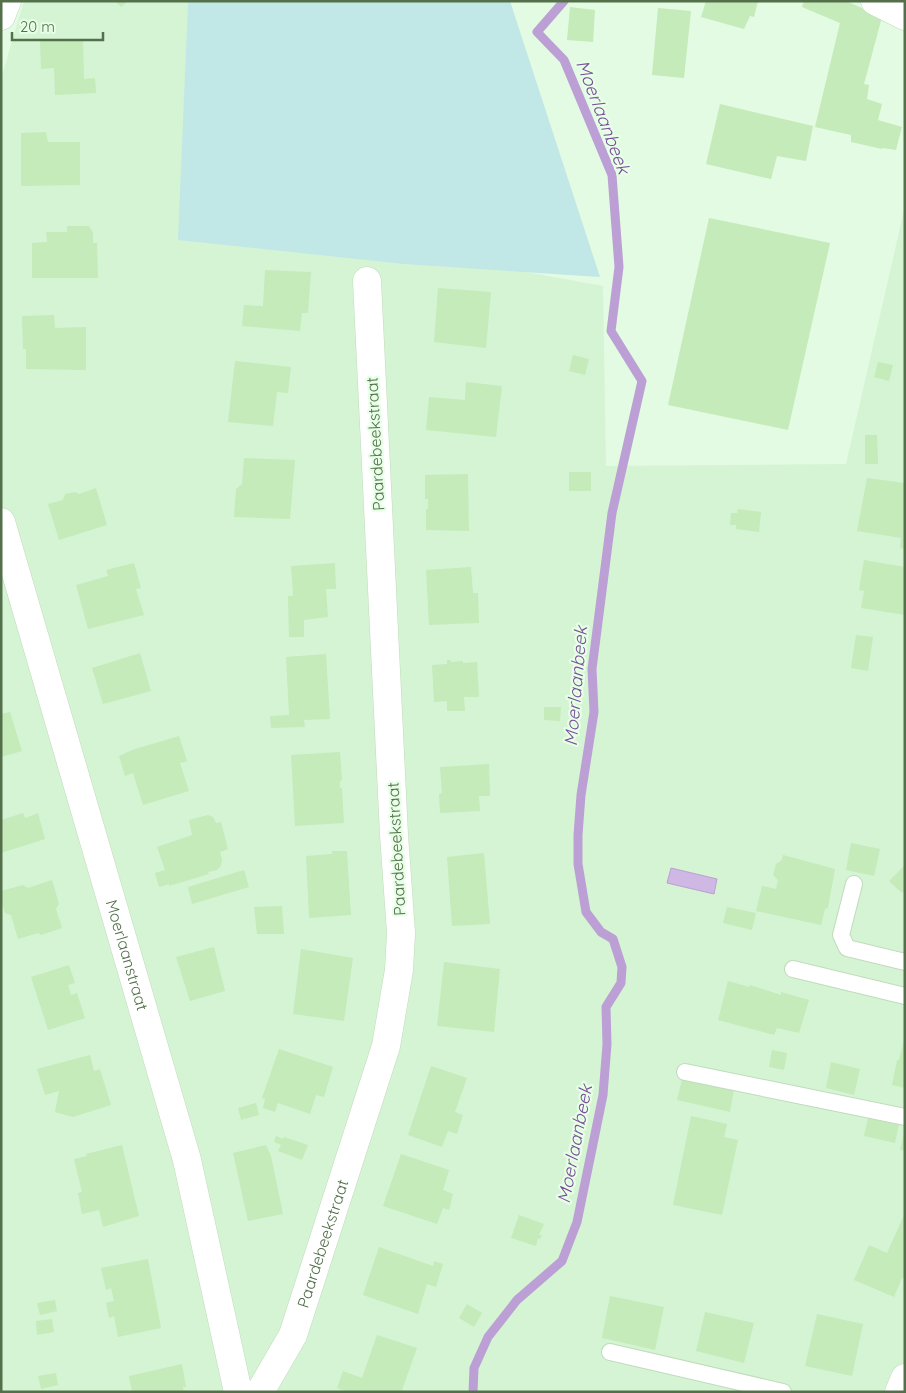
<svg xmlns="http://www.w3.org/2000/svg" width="906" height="1393" font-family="Quicksand,sans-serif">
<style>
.residential{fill:#d5f4d4}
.green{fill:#c1e7e7}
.water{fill:#cfb8e3;stroke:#bc9fd4}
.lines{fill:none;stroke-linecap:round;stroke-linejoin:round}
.stream{stroke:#bc9fd4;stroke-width:9}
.building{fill:#c4ebb9}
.lane-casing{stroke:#c0dbbc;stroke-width:18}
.street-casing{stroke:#c0dbbc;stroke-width:29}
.lane{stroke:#fff;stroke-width:16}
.street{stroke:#fff;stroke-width:28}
.labels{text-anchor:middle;stroke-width:4.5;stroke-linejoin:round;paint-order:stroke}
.street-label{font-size:16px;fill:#54704a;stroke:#e7fee7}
.water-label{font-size:18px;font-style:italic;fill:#774e97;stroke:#e7fee7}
</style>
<rect width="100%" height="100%" fill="#e2fbe2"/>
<polygon class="residential" points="24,1 188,1 180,209 603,286 606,466 846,464 905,206 905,1392 1,1392 1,79"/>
<polygon class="green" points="188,1 510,1 600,277 404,264 178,240"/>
<polygon class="water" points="671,868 717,879 714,894 667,883"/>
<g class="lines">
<polyline class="stream" points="473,1392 474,1368 488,1337 517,1300 562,1261 577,1222 603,1095 607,1044 606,1007 621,983 622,967 613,939 601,932 586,912 578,864 578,835 581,795 594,712 592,669 612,513 642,381 611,331 619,267 612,175 564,60 537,32 564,1"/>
</g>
<g class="building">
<polygon points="115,1 128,1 121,7"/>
<polygon points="706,1 758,1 754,17 750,16 744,29 701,17"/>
<polygon points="804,1 846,1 882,17 864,84 869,85 867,99 882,104 878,120 902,127 896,150 883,148 882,149 851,142 851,135 815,127 840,23 802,7"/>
<polygon points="570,7 595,10 593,42 567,40"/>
<polygon points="658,8 691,11 684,78 652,75"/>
<polygon points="40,40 83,41 84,79 95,78 96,93 55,95 54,68 41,69"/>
<polygon points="720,104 813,126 806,161 777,156 771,179 706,164"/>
<polygon points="46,132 48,142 80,142 80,185 21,186 21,133"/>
<polygon points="709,218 830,243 788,430 668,405"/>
<polygon points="67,226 89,226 93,233 93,243 97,243 98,278 32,278 32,243 47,242 46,232 67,232"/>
<polygon points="265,270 311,272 308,313 302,313 300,331 242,326 244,305 263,306"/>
<polygon points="438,288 491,292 486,348 434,342"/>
<polygon points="54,315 55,328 86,327 86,370 26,369 26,349 23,349 22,316"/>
<polygon points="573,355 589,359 585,375 569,371"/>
<polygon points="235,361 291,367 288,393 277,392 273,426 228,422"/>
<polygon points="878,362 893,365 889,381 874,377"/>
<polygon points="466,382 502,386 496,437 426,430 429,397 465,400"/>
<polygon points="865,435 877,435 878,464 865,464"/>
<polygon points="244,458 295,460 290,519 234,517 236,489 242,484"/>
<rect x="569" y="472" width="22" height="19"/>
<polygon points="468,474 469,531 426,530 426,509 428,509 428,499 425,499 425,475"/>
<polygon points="867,478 905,483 905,549 900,548 901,538 857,531"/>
<polygon points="96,488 107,525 59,540 48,504 63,500 65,494 75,492 79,494"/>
<polygon points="738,509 761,512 759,532 736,529 736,525 730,525 731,513 737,513"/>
<polygon points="864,560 905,567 905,615 861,608 864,591 859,590"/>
<polygon points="134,563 141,588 136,589 144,615 88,629 76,585 108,576 106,570"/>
<polygon points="335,563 336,589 326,589 328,617 304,620 304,637 289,637 288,596 293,596 291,566"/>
<polygon points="471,567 473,593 478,593 479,623 429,625 426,570"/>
<polygon points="856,635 873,637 868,671 851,668"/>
<polygon points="140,653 151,691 103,704 92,668"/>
<polygon points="326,654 330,719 304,720 305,727 271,728 270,716 289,715 286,657"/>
<polygon points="447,660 451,660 451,662 463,661 463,663 477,662 479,697 464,697 465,711 447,711 447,701 434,702 432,665 447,664"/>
<polygon points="544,707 561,707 560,721 544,720"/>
<polygon points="10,712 22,751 1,757 1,714"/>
<polygon points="179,736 187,761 180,763 189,791 143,805 133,773 125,776 119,756 132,750"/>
<polygon points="340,752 342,780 340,781 340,788 342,788 344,823 295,826 291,755"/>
<polygon points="489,764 490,796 479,796 480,811 440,813 439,794 442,793 440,767"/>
<polygon points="23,813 25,818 38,813 45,839 1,853 1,820"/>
<polygon points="208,815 213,817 216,823 221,822 228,849 220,852 222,860 221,866 217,870 208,872 209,874 169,886 169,884 159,887 155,873 165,870 157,847 192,835 189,820"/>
<polygon points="851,843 880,849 874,876 846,870"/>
<polygon points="332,851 347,851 351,915 309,918 306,856 332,854"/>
<polygon points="484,853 490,924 452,926 447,857"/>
<polygon points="783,855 835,869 828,908 825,909 821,925 756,911 762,886 776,889 778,880 773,875 776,864 782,860"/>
<polygon points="905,865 905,890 902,893 889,881"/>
<polygon points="244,870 249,887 192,904 188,887"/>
<polygon points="52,880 59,904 56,909 62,928 41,935 38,933 18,939 11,915 5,913 1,901 1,891 23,885 28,888"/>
<polygon points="282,906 284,934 257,934 254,907"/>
<polygon points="727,907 756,913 752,930 723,923"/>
<polygon points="214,947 225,991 190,1001 176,957"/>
<polygon points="301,949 353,958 344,1021 293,1014"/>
<polygon points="444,962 500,969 494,1032 437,1026"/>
<polygon points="69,965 75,983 68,985 71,995 77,993 85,1018 48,1030 31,977"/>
<polygon points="728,981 749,987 750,985 781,995 781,992 809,1000 799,1033 777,1028 774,1035 718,1020"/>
<polygon points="904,1040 905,1040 905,1088 892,1085 897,1060 899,1060"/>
<polygon points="279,1049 333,1067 324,1097 316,1095 310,1114 278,1103 275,1112 263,1108 265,1099 262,1098"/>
<polygon points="772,1050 787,1053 784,1070 769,1067"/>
<polygon points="90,1055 94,1071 100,1069 111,1105 73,1117 55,1112 59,1091 45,1095 37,1069"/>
<polygon points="831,1062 860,1069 854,1095 826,1088"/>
<polygon points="431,1066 467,1078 455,1112 463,1115 457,1134 448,1131 442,1147 408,1135"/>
<polygon points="682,1079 734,1090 730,1112 677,1100"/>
<polygon points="256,1103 259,1115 241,1120 238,1108"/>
<polygon points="691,1116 727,1124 724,1137 738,1140 722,1215 673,1205"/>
<polygon points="868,1118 899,1125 895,1143 864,1136"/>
<polygon points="904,1133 905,1133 905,1151 900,1150"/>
<polygon points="276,1136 283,1139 284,1137 308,1145 302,1160 278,1151 281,1145 274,1142"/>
<polygon points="122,1145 139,1216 103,1227 99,1210 82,1214 78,1193 82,1192 74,1159 87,1156 86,1154"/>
<polygon points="266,1145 271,1156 283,1214 248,1221 233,1153"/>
<polygon points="401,1154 449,1170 443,1190 453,1194 449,1210 443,1208 437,1224 383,1206"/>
<polygon points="905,1213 905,1279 902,1278 894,1297 854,1280 869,1245 887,1253"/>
<polygon points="519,1215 544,1224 539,1235 542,1235 540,1239 538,1238 536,1246 511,1238"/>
<polygon points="379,1247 433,1266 434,1261 443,1264 436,1287 427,1284 418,1314 363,1295"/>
<polygon points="148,1259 161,1328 118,1337 114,1316 109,1318 106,1303 114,1301 111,1288 106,1290 101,1268"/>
<polygon points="610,1296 664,1307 655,1350 602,1338"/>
<polygon points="55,1300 57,1311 40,1315 37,1303"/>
<polygon points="467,1304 482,1313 474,1327 459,1318"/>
<polygon points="705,1312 754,1323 744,1363 696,1351"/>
<polygon points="817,1314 863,1324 852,1376 805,1366"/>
<polygon points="52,1319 54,1332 37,1335 36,1321"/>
<polygon points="377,1335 417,1348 402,1390 407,1392 347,1392 337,1388 343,1371 362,1378"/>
<polygon points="182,1364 186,1387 183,1387 184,1392 132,1392 129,1376"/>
<polygon points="56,1373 58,1385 41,1389 38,1376"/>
</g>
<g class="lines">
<g class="lane-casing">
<g id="lane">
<polyline points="854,884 841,935 847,948 905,962"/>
<polyline points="793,969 905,996"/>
<polyline points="685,1072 905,1117"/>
<polyline points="610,1352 783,1392"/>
</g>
</g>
<g class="street-casing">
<g id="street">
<polyline points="875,1 905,16"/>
<polyline points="1,16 7,1"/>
<path id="s1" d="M1 522 187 1160 238 1392"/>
<path id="s2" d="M260 1392 293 1335 386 1046 399 970 401 933 394 835 367 281"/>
<polyline points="899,1392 905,1378"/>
</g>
</g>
<use href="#lane" class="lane"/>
<use href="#street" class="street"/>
</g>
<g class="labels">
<g class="street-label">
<text transform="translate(375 444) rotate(-93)" y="6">Paardebeekstraat</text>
<text transform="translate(396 849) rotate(-93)" y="6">Paardebeekstraat</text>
<text dy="6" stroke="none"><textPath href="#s1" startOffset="451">Moerlaanstraat</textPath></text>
<text dy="6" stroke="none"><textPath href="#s2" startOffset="162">Paardebeekstraat</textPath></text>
</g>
<g class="water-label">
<text transform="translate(603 117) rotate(69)" y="6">Moerlaanbeek</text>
<text transform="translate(576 686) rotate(-85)" y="6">Moerlaanbeek</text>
<text transform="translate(575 1144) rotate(-79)" y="6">Moerlaanbeek</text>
</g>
</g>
<rect width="906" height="1393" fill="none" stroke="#54704a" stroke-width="5"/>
<path d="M12 32v8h91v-8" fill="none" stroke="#54704a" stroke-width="2.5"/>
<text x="20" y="32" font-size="15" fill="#54704a" stroke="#e7fee7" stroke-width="4" paint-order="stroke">20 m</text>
</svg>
